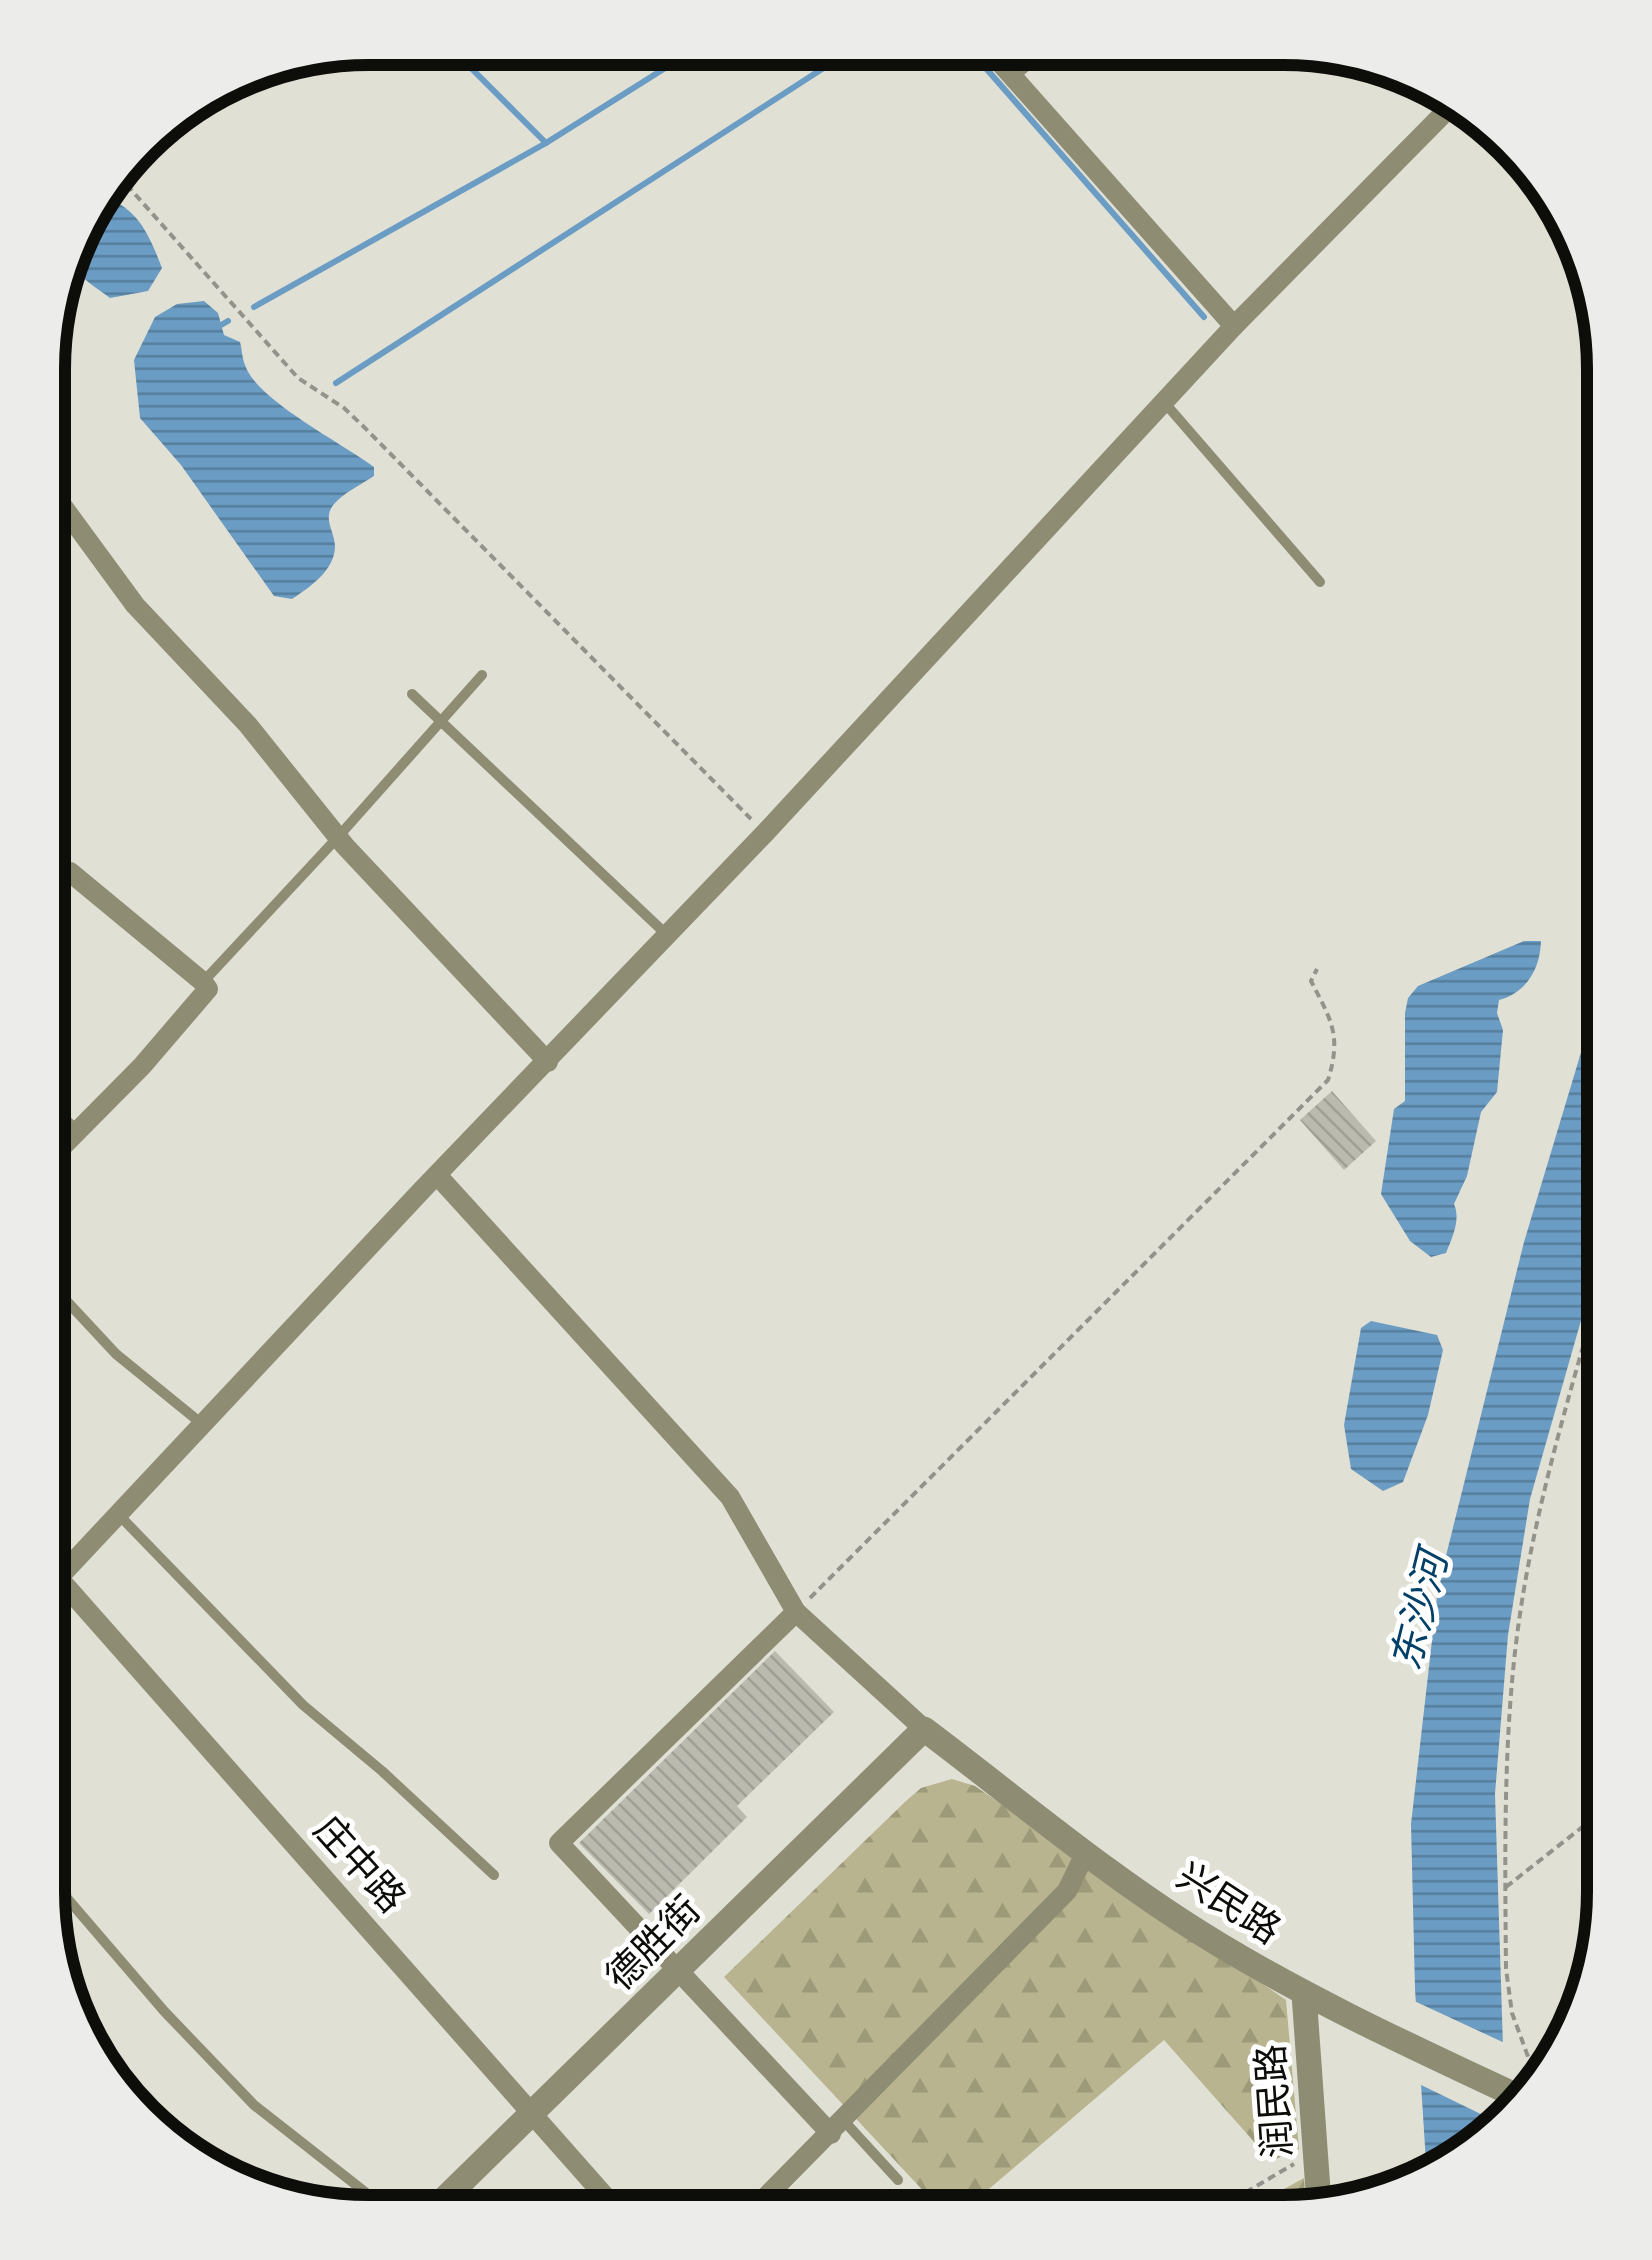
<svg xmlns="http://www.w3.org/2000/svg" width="1652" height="2260" font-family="'Titillium Web','Noto Sans SC',sans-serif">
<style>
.forest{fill:url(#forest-firs)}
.water{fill:url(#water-rules)}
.pier{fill:#e1e0d5}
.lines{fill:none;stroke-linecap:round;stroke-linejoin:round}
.stream{stroke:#6b9cc4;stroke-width:6}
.building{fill:url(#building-back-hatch)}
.path{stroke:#94938b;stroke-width:4;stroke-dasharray:8 5;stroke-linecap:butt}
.service{stroke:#8e8c73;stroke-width:10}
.minor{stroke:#8e8c73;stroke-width:20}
.tertiary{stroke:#8e8c73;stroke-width:25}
.labels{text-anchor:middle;stroke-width:10;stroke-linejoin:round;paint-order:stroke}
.street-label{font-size:38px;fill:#0d0d09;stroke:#fff}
.water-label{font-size:40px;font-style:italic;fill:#024067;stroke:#fff}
.rim{fill:none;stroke:#0d0d09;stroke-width:12}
</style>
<defs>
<pattern id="forest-firs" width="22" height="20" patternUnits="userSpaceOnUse" patternTransform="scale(2.5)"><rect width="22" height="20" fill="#b8b48f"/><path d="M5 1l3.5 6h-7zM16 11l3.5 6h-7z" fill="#9d9a7a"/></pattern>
<pattern id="water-rules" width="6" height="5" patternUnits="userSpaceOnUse" patternTransform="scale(2.5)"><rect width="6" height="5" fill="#6b9cc4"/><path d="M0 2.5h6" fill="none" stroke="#567e9d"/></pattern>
<pattern id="building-back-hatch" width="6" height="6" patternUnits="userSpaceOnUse" patternTransform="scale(2.5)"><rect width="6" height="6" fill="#babaaf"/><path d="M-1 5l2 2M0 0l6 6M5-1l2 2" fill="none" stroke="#9f9f95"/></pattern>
</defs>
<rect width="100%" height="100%" fill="#e1e0d5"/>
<g class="forest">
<polygon points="952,1779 975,1786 1286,2000 1299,2149 1271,2161 1164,2040 962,2212 943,2212 724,1977 906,1801 921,1788"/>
<polygon points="1304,2178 1306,2207 1283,2212 1242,2212"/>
</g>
<g class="water">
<path d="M112 200C141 213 151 240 162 268L148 291 110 298C100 290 87 283 79 273 60 251 97 214 112 200Z"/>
<path d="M204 301 218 313 224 335 240 342C242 349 242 358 245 365 256 400 344 444 374 467V476C362 484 345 492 335 503 321 518 335 531 335 547 334 571 310 587 292 599L274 596 181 465 140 418 134 360 155 317 177 304Z"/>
<path d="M1524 941H1541C1540 969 1527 992 1499 1000L1497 1013 1503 1030 1497 1092 1481 1112 1467 1176 1454 1204C1461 1220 1452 1238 1446 1253L1431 1257 1410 1241 1381 1194 1394 1109 1405 1101V1013L1408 998 1418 986Z"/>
<polygon points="1604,976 1604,1240 1530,1499 1508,1635 1495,1794 1505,2110 1427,2178 1415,1989 1411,1824 1438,1588 1524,1242"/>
<polygon points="1371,1321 1437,1335 1443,1350 1428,1415 1403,1482 1383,1491 1351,1469 1344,1425 1361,1328"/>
</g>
<polygon class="pier" points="1410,1999 1509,2045 1510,2105 1493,2120 1415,2082"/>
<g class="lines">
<g class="stream">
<polyline points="451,48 546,143"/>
<polyline points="969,49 1204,317"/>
<polyline points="254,307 546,143 697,48"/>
<polyline points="221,325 228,321"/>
<polyline points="336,383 853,49"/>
</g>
</g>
<g class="building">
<polygon points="1332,1091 1376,1141 1344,1170 1300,1120"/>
<polygon points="775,1651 834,1712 737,1806 747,1817 649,1914 579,1843"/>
</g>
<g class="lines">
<g class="path">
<polyline points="118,175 298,378 344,408 363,426 751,819"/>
<path d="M810 1598 1328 1080C1342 1035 1331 1020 1311 981L1317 969"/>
<polyline points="1506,1887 1604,1810"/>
<path d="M1537 2081 1512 2013 1506 1969C1505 1857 1503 1738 1518 1628 1534 1509 1571 1389 1604 1274"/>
<polyline points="1212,2212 1294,2164"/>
</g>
<g class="service">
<polyline points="1014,77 1045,50"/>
<polyline points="1164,402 1320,582"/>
<polyline points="412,694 667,935"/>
<polyline points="203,982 338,837 482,675"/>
<polyline points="62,1296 116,1354 202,1424"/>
<polyline points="118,1514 303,1705 382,1771 494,1875"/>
<polyline points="48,1876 164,2011 254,2105 388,2210"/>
<polyline points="844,2121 898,2180"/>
</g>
<g class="minor">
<polyline points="1234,326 1457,100"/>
<polyline points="50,489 135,605 248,725 345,846 548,1062"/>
<polyline points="49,1111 74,1134"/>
<polyline points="49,1160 142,1066 208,989 203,982 70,872 58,872 49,882"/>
<polyline points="437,1175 730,1497 796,1612 924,1729"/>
<polyline points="48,1566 618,2211"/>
<polyline points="48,1589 422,1190 765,833 1234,326 988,49"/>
<polyline points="796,1612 559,1843 831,2134"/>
<polyline points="752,2211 1067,1891 1086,1852"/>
</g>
<g class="tertiary">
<polyline points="1304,1994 1319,2204"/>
<path d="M433 2210 924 1729C1021 1802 1116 1883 1220 1945 1316 2003 1417 2049 1519 2097"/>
</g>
</g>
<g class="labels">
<g class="street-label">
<text transform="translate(360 1864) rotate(48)" y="13">庄中路</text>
<text transform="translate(1229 1903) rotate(33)" y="13">兴民路</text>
<text transform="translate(653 1943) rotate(-45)" y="13">德胜街</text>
<text transform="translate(1274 2101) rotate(-94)" y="13">润民路</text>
</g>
<g class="water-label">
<text transform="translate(1419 1611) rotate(-76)" y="14">东沙河</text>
</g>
</g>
<path d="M0 0H1652V2260H0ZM369 65H1283A304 304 0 0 1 1587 369V1891A304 304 0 0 1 1283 2195H369A304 304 0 0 1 65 1891V369A304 304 0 0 1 369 65Z" fill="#ececeb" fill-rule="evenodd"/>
<path class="rim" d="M369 65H1283A304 304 0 0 1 1587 369V1891A304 304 0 0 1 1283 2195H369A304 304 0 0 1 65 1891V369A304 304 0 0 1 369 65Z"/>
</svg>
